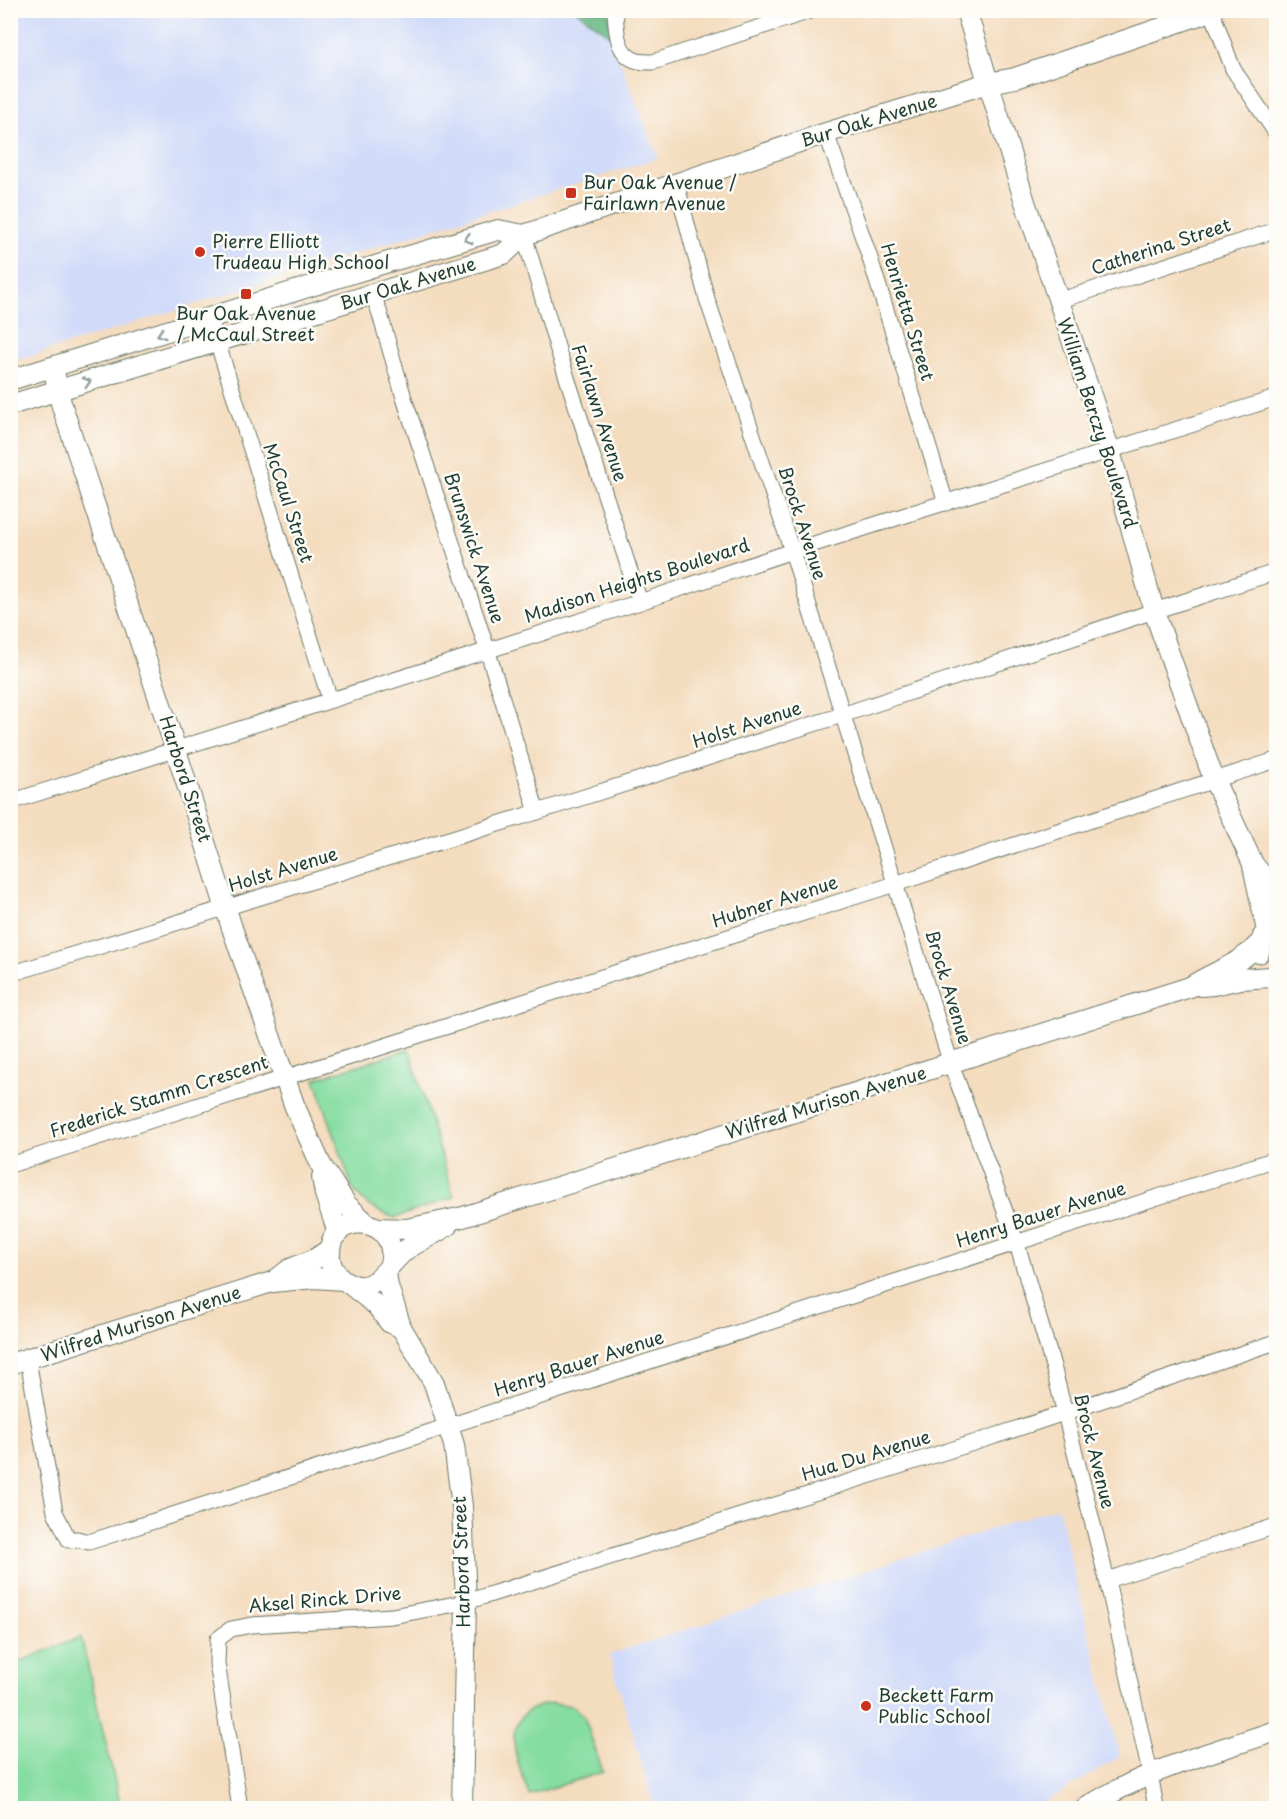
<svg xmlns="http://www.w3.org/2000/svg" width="1287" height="1819" font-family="'Playpen Sans',sans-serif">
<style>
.built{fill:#d0daf9}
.green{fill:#86dda1;stroke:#528d6a;stroke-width:1.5}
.forest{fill:#6cbc87;stroke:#467c5e;stroke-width:1.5}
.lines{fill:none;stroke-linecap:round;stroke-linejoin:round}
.minor-casing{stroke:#6a7564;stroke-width:17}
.tertiary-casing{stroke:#6a7564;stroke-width:22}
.minor{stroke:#fff;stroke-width:15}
.tertiary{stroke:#fff;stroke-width:20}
.oneway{stroke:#8f9e9a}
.poi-dot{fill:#c8321e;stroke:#fdfcf7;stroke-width:2}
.labels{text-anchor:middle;stroke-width:5;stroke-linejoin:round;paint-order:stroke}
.street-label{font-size:18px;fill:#1f3d34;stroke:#fdfcf7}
.poi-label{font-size:18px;fill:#1f3d34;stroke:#fdfcf7;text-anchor:start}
</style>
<rect width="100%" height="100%" fill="#fdfcf7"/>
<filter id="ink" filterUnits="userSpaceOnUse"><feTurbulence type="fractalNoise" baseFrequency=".0167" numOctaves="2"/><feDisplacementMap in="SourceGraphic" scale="12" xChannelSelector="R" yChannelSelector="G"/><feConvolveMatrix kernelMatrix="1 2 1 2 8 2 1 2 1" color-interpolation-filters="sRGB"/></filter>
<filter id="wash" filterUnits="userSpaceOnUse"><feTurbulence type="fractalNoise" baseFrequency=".008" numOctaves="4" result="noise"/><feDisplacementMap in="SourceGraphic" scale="24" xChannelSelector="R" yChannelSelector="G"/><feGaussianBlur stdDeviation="1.35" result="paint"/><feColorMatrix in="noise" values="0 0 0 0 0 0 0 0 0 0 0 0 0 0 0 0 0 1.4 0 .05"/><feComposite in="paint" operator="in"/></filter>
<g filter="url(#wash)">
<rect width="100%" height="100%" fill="#f4dcbe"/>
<g class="built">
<polygon points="577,10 610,35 658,158 11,362 11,11"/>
<polygon points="1058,1507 1120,1757 1036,1808 655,1808 609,1655"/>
</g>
<g class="green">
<path d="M409 1049 454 1197 395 1218C375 1211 364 1205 352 1187L315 1079Z"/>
<polygon points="81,1637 121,1808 11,1808 11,1665"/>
<path d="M553 1703 572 1706 584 1716 603 1772 529 1795C516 1757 494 1711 553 1703Z"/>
</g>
<polygon class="forest" points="577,11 609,11 610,35"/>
</g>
<g filter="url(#ink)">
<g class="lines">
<g class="minor-casing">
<g id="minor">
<path d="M615 10C616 28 616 56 638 61 642 62 648 62 653 62L813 10"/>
<polyline points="1212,12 1233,69 1276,133"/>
<polyline points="826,133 868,252 946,503"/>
<polyline points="676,183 707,299 792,551 951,1064 1017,1244 1053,1366 1107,1580 1150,1773 1156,1808"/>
<polyline points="524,235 558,350 640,602"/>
<polyline points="373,295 379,311 404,398 487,649 537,812"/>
<polyline points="1058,301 1276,230"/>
<polyline points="210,319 330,700"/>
<polyline points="10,802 640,602 792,551 1276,398"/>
<polyline points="10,974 537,812 842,715 1154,611 1276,572"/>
<polyline points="10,1165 895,884 1276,760"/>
<polyline points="28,1360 55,1512 69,1540 77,1539 89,1542 1276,1159"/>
<polyline points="1107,1580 1276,1526"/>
<polyline points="240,1808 217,1663 218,1639 231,1629 252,1625 392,1616 466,1602 989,1438 1276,1342"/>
</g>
</g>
<g class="tertiary-casing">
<g id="tertiary">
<polyline points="966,10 1025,202 1110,451 1154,611 1214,780 1253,864 1268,882 1276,896"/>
<polyline points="53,367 61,403 176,750 232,928 295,1107 321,1165 346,1204 367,1224"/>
<polyline points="10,380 385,263 498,230 524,235"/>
<polyline points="10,405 504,254 524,235 826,133 988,83 1015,78 1214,10"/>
<polyline points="1253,866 1267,931"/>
<polyline points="1259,953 1263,936 1276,923"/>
<polyline points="1201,986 1213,985 1241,979 1270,977"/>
<polyline points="322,1177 325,1194 338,1233"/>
<path d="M378 1228 407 1229 463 1217 1190 987C1216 970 1239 966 1261 942"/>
<path d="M389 1267C405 1217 330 1207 330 1253 329 1263 333 1271 341 1278 372 1304 388 1262 407 1249 420 1241 434 1234 447 1226"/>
<polyline points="386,1273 388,1286 401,1327 434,1383 454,1445 462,1506 466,1602 462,1808"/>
<polyline points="273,1282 290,1269 315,1259 330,1249"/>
<polyline points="347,1282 377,1306 390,1323 401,1327"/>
<polyline points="10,1364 272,1282 315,1278 343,1280"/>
<path d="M1086 1808C1144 1770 1211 1753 1276 1731"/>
</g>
</g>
<use href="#minor" class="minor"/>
<use href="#tertiary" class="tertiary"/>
</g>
<defs><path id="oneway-chevron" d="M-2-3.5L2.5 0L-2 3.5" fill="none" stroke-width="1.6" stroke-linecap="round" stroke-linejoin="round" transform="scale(1.5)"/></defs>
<g class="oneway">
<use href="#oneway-chevron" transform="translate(468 239) rotate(164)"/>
<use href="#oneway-chevron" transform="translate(161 334) rotate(163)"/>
<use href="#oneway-chevron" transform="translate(87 382) rotate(-17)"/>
</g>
</g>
<g class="poi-dot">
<rect x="565" y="187" width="12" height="12" rx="3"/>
<circle cx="200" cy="252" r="6"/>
<rect x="240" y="288" width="12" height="12" rx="3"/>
<circle cx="866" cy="1706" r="6"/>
</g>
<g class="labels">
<g class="street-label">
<text transform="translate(869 121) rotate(-17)" y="6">Bur Oak Avenue</text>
<text transform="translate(1161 247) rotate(-18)" y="6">Catherina Street</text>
<text transform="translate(408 284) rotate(-17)" y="6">Bur Oak Avenue</text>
<text transform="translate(907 312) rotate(73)" y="6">Henrietta Street</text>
<text transform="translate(599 413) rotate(72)" y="6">Fairlawn Avenue</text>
<text transform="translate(1097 423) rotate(72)" y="6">William Berczy Boulevard</text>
<text transform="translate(288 503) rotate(72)" y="6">McCaul Street</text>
<text transform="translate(802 523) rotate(72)" y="6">Brock Avenue</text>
<text transform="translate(474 548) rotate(72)" y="6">Brunswick Avenue</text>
<text transform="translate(637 581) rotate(-18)" y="6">Madison Heights Boulevard</text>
<text transform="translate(747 725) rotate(-18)" y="6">Holst Avenue</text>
<text transform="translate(185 779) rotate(72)" y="6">Harbord Street</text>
<text transform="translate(283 870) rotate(-17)" y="6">Holst Avenue</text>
<text transform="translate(775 902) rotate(-18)" y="6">Hubner Avenue</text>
<text transform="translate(948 987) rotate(73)" y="6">Brock Avenue</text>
<text transform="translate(159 1097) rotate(-18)" y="6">Frederick Stamm Crescent</text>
<text transform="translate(826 1103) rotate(-17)" y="6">Wilfred Murison Avenue</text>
<text transform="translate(1041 1215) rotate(-18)" y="6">Henry Bauer Avenue</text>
<text transform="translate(141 1324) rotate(-18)" y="6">Wilfred Murison Avenue</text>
<text transform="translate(579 1364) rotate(-18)" y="6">Henry Bauer Avenue</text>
<text transform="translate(1094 1451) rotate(76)" y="6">Brock Avenue</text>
<text transform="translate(866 1456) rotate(-17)" y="6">Hua Du Avenue</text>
<text transform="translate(462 1562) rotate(-92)" y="6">Harbord Street</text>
<text transform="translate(325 1600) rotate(-5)" y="6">Aksel Rinck Drive</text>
</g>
<g class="poi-label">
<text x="583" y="189">Bur Oak Avenue /<tspan x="583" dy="21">Fairlawn Avenue</tspan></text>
<text x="212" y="248">Pierre Elliott<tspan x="212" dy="21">Trudeau High School</tspan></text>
<text x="246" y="320" text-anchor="middle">Bur Oak Avenue<tspan x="246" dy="21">/ McCaul Street</tspan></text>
<text x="878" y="1702">Beckett Farm<tspan x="878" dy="21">Public School</tspan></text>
</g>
</g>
<rect width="1287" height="1819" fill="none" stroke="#fdfcf7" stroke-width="36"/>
</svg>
